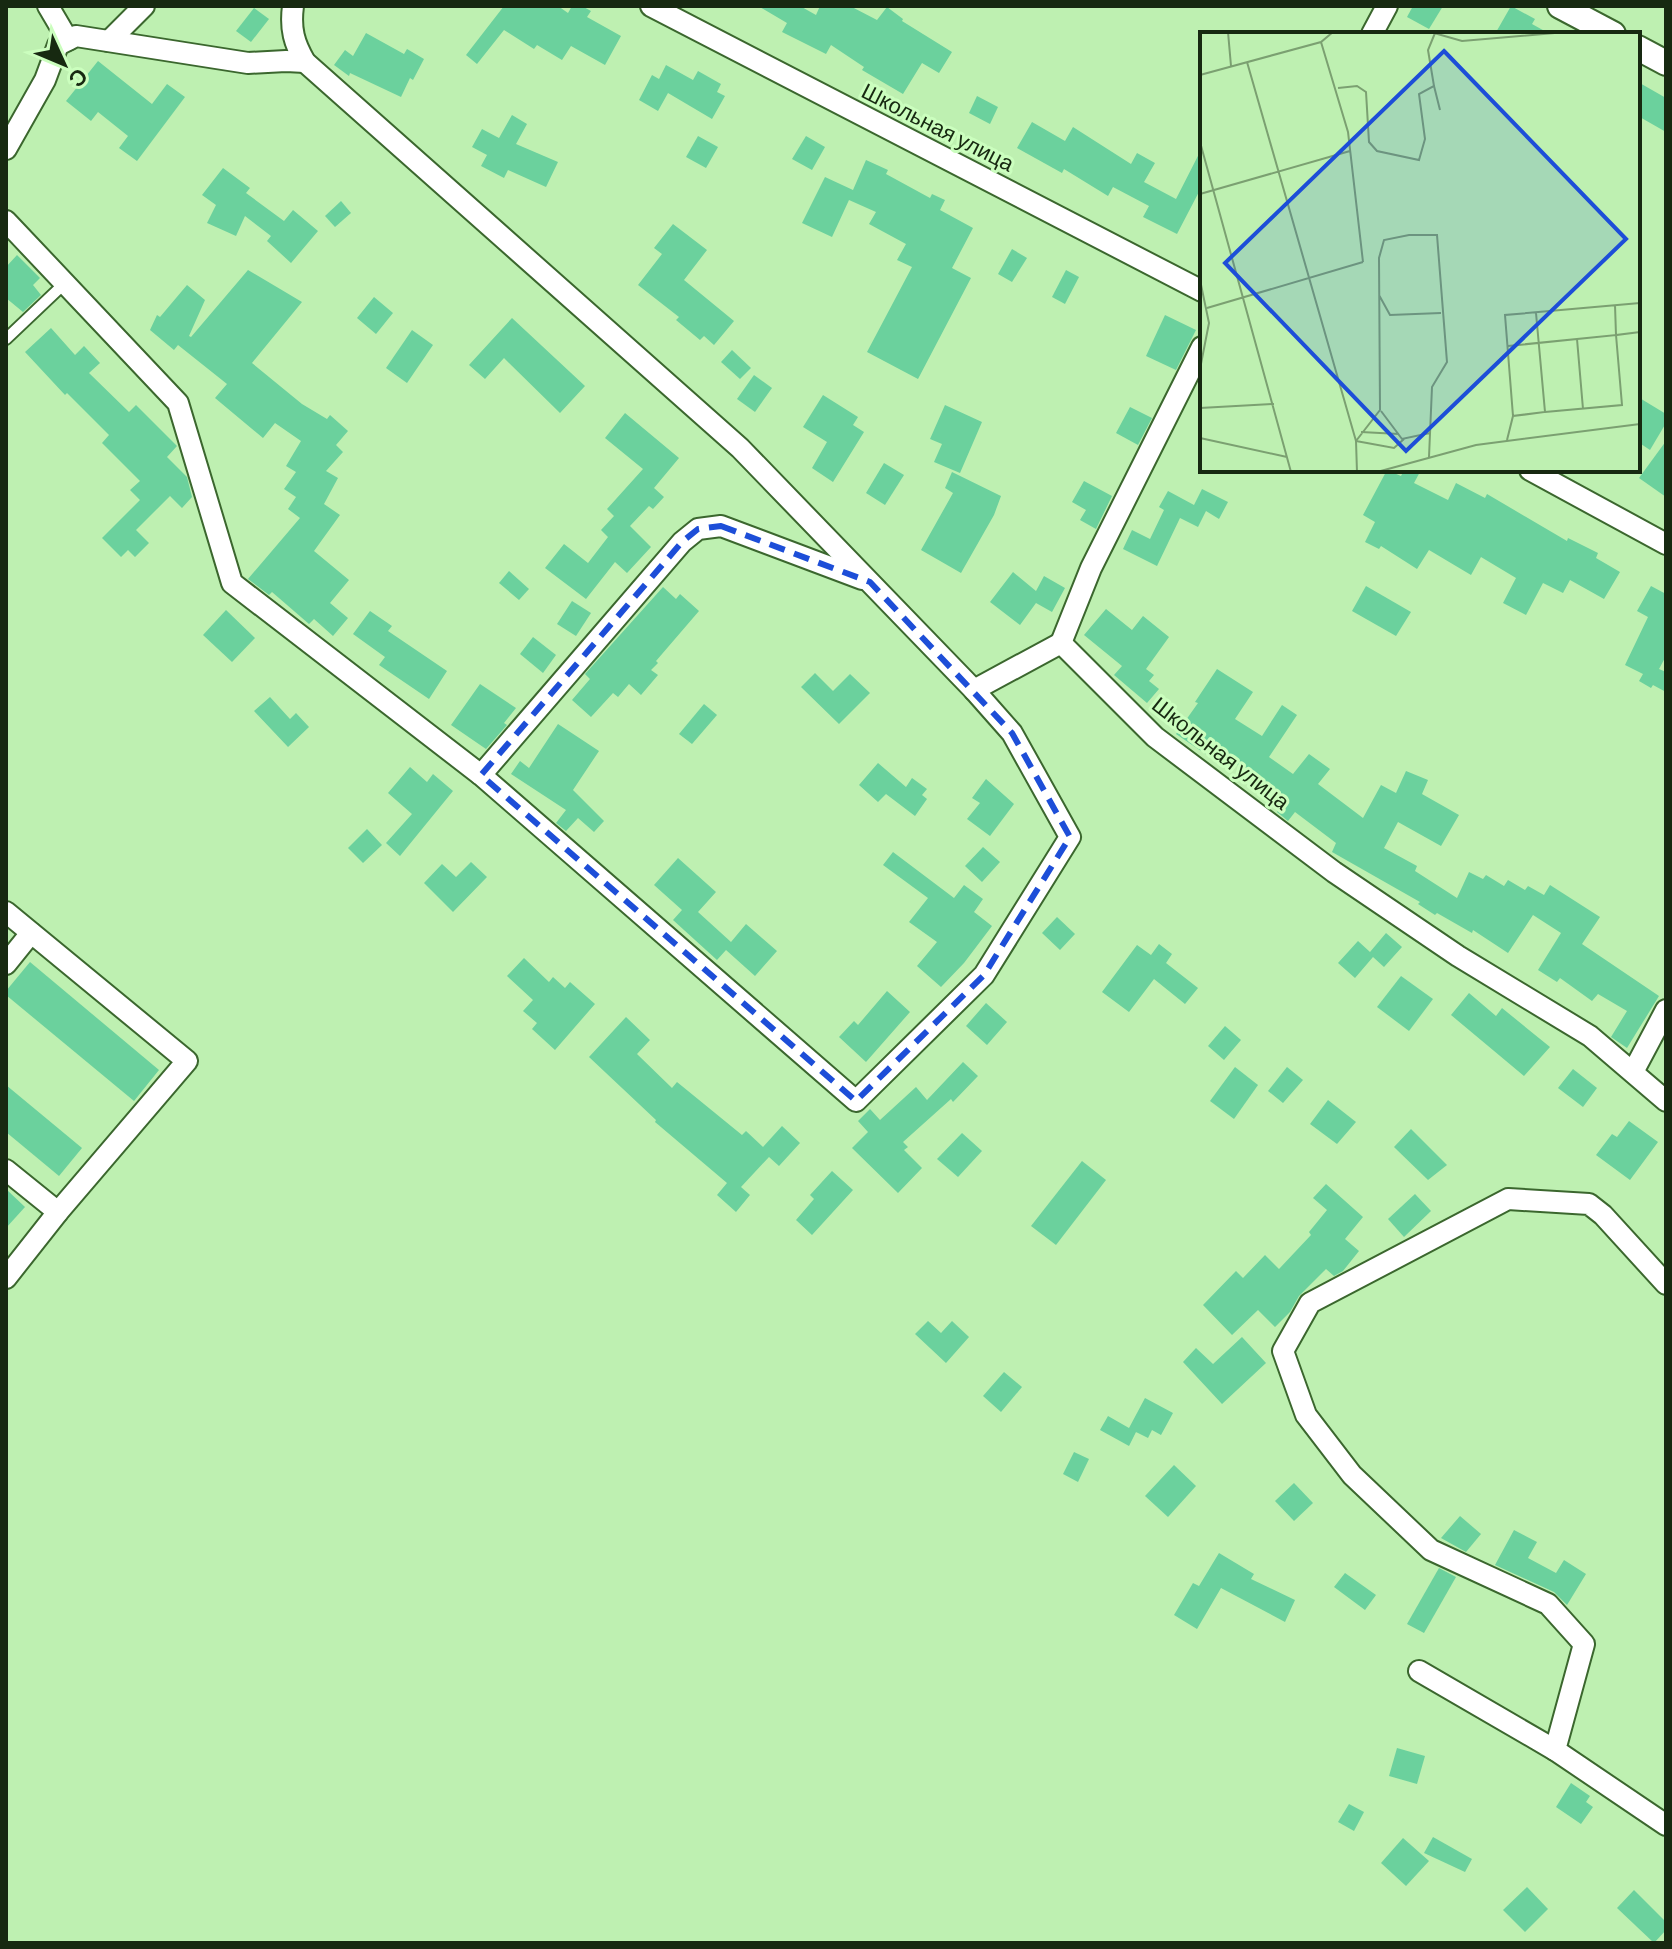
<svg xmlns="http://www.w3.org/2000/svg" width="1672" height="1949" font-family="Barlow,sans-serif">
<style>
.building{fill:#6bd19d}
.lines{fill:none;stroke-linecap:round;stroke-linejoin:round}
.service-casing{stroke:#3b672e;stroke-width:14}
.minor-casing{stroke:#3b672e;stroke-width:24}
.tertiary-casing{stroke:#3b672e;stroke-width:28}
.service{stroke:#fff;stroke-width:10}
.minor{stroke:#fff;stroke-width:20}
.tertiary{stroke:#fff;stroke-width:24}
.marked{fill:none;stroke:#1d4ed8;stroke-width:6;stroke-dasharray:16 10;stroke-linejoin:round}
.labels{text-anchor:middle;stroke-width:6;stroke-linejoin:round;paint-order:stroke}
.street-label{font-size:22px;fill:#172911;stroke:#cbfebe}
.inset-road{fill:none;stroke:#7ba071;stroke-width:2}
.view{fill:#1d4ed8;fill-opacity:0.15;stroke:#1d4ed8;stroke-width:4}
.inset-edge{fill:none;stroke:#172911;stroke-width:4}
</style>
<rect width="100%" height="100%" fill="#bef0b1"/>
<g class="building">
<polygon points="504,6 558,6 568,13 572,6 582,6 591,11 587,17 621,36 605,65 571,46 562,60 537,45 534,49 504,30 477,64 466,55"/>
<polygon points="758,6 800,6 816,15 820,6 850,6 877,20 887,7 903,19 902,21 952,52 939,73 922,63 903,94 862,70 864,67 831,45 826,54 782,32 787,23"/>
<polygon points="1413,6 1443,6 1429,29 1407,17"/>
<polygon points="1511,6 1535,19 1532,24 1550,34 1495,34"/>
<polygon points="254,8 269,19 251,42 236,31"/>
<polygon points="366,33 404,54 407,49 424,59 413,80 410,78 401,97 350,73 349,76 334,65 345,50 353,56"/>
<polygon points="98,61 152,104 167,84 185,97 137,161 119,148 128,136 98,112 91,121 66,101"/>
<polygon points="666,65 693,80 698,71 721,84 717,92 725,96 712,119 668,93 658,111 639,100 652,75 659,79"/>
<polygon points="1638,82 1666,98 1666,132 1638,116"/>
<polygon points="977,96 998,107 990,124 969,113"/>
<polygon points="512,115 527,124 516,144 558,162 546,187 508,170 504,178 481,166 487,155 472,147 482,129 499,138"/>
<polygon points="1032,122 1065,141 1073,127 1131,164 1137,153 1155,163 1144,182 1176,199 1202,148 1202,186 1177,234 1143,217 1149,206 1113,187 1108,196 1064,169 1062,173 1017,148"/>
<polygon points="698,136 718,147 706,168 686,157"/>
<polygon points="806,136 825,147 812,170 792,159"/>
<polygon points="866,160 888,170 886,174 930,198 932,194 945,200 940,210 973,228 952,268 971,278 918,379 867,352 912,267 897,260 906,244 869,224 876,212 849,200 832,237 802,223 825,177 853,190"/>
<polygon points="223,168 250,188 246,193 284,221 293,210 318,231 291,263 267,241 271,236 245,216 236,236 207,223 216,205 202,195"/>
<polygon points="341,201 351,213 335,227 325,216"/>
<polygon points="673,224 707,250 684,280 734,321 714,345 704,336 700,340 676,320 679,317 638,285 662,254 654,248"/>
<polygon points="1012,249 1027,258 1012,282 998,274"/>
<polygon points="17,255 40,278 33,285 41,295 23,312 6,298 6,267"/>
<polygon points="248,270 302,302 252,363 302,404 327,419 330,415 348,431 336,445 343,452 326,471 338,478 324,504 340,515 314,551 349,580 330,603 348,618 333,636 314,619 309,624 272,592 269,595 248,579 300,518 288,509 296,497 284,489 296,472 286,466 301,441 275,423 263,438 215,398 227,384 178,345 174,350 150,330 157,315 160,317 187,285 205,300 189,336 191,337"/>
<polygon points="1066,270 1079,277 1065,304 1052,297"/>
<polygon points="374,297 393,313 376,334 357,318"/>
<polygon points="1165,315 1196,330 1176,370 1146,356"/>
<polygon points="512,318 585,386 560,413 504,358 485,379 469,365"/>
<polygon points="51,328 75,355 84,346 100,363 89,373 129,412 136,405 177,446 167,457 187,477 192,497 182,508 170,496 136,530 149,543 135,557 128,550 121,557 102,538 140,500 130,490 140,481 102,443 109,435 67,393 65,395 25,352"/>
<polygon points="412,330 433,345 407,383 386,368"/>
<polygon points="732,350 751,368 740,379 721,362"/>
<polygon points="754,375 772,388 755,412 737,399"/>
<polygon points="823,395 858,417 853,425 864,432 833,482 812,468 827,442 803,427"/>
<polygon points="1638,397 1666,414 1666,423 1650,450 1638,442"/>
<polygon points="945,405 982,422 960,473 934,462 942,444 930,439"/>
<polygon points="1130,407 1152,418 1138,445 1116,433"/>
<polygon points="625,413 679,458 654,488 664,497 653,509 649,506 630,526 651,547 627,573 615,562 586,599 545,568 564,544 588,563 608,537 601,530 614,516 607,509 643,469 605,438"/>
<polygon points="1666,441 1666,497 1639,478"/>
<polygon points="884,463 904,475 885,505 866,493"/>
<polygon points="1387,470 1401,476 1404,470 1421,470 1414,483 1448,500 1456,483 1485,498 1487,494 1567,541 1568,538 1598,553 1596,558 1620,572 1604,599 1570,580 1563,593 1543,583 1526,615 1503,603 1516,578 1481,557 1471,575 1429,550 1417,569 1381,546 1379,549 1365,542 1375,522 1363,515"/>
<polygon points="952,472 1001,496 994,515 961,573 921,550 953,493 945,488"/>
<polygon points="1084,481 1112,496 1096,529 1080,520 1086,510 1072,502"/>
<polygon points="1202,489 1228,502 1219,519 1206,511 1198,527 1180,518 1157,566 1123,549 1132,530 1150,539 1164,510 1159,507 1168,491 1194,505"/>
<polygon points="509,571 529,589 519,600 499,583"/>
<polygon points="1013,572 1036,591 1044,576 1065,588 1052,612 1036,603 1020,625 990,602"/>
<polygon points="1366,586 1411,612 1396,636 1352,611"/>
<polygon points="1651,586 1666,594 1666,656 1659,669 1666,672 1666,692 1653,685 1651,688 1639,681 1643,674 1625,665 1648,617 1637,611"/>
<polygon points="663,587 676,599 680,594 699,611 656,661 658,663 651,670 658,675 641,695 629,684 618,697 613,693 591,717 572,700 590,679 585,674"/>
<polygon points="572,601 591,613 576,636 557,624"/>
<polygon points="1106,609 1132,630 1143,616 1169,637 1146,669 1154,675 1149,681 1159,689 1147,703 1114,675 1122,666 1084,635"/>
<polygon points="226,610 255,638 232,662 203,635"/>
<polygon points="370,611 392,626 388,631 447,671 429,699 379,665 385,657 353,634"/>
<polygon points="533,637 556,655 543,673 520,654"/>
<polygon points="1217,669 1253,692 1235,719 1262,736 1282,705 1297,715 1269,757 1293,774 1309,754 1330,769 1318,784 1363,818 1381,785 1396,793 1406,771 1428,780 1422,794 1459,815 1441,846 1398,822 1384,848 1417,866 1415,871 1457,898 1469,872 1483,879 1486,875 1504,886 1508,880 1525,890 1528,886 1544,895 1550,885 1600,917 1582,944 1659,996 1627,1048 1611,1037 1627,1011 1598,994 1592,1001 1560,978 1557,982 1538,970 1561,933 1533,915 1508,953 1473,930 1472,933 1437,913 1435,915 1418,904 1420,902 1332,852 1336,843 1295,812 1288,821 1277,812 1284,803 1271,793 1274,789 1236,764 1232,769 1208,753 1207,755 1176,734 1198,703 1195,702"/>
<polygon points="815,673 833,691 850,674 870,693 839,724 801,687"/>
<polygon points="480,684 516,708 504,723 507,725 486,749 451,725"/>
<polygon points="270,697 290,719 296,713 309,727 288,747 254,711"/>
<polygon points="704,704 717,715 692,744 679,734"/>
<polygon points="558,724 599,751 573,790 604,821 594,832 578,818 566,831 556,823 566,810 511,774 520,761 529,768"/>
<polygon points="878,763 906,787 912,778 927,789 922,795 927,799 915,816 886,794 878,802 859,785"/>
<polygon points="410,767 427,782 433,774 453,791 400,856 386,843 412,814 388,793"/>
<polygon points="986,779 1014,804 990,836 967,819 980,803 972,798"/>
<polygon points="367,829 382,845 363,863 348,848"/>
<polygon points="983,847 1000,862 982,882 965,866"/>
<polygon points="893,852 954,898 964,885 983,899 974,912 992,926 964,963 941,987 917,966 937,942 909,922 928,898 883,865"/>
<polygon points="678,858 716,892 698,912 731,942 746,924 777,951 755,976 726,950 717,960 673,920 682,910 654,885"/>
<polygon points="471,862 487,877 453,912 424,883 442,864 456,877"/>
<polygon points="1057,917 1075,934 1060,950 1042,933"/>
<polygon points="1386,933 1402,947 1384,967 1373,957 1355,978 1338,963 1358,941 1370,952"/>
<polygon points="1159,944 1172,954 1166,963 1198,988 1185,1004 1154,979 1129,1012 1102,992 1137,945 1151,955"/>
<polygon points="524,958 549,982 553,977 565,988 570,982 595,1004 555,1050 532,1029 537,1023 523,1011 533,1000 507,976"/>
<polygon points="30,962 159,1070 134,1101 6,995 6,991"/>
<polygon points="1401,976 1433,999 1409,1031 1377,1007"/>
<polygon points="887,991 910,1012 866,1062 839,1037 854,1021 858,1025"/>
<polygon points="1469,993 1496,1016 1502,1008 1550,1047 1524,1076 1451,1015"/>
<polygon points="986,1003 1007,1022 987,1045 966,1026"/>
<polygon points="626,1017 650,1040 637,1054 672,1088 677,1082 742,1135 746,1131 763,1147 782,1126 800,1143 779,1166 769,1157 741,1187 750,1195 736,1212 717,1195 727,1183 655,1122 656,1120 589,1057"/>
<polygon points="1225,1026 1241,1040 1224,1060 1208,1046"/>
<polygon points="963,1062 978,1076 953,1102 951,1099 903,1142 908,1147 904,1150 922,1168 898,1193 852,1148 868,1132 858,1121 870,1109 880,1120 916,1087 927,1100"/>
<polygon points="1235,1067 1258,1085 1234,1119 1210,1101"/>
<polygon points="1287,1067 1303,1080 1283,1103 1268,1091"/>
<polygon points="1573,1069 1597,1088 1583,1107 1558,1088"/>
<polygon points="6,1085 82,1148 59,1176 6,1132"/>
<polygon points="1328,1100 1356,1122 1337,1144 1310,1124"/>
<polygon points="1629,1121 1658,1142 1630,1180 1596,1155 1612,1134 1617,1137"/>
<polygon points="1411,1129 1447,1165 1428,1180 1394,1147"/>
<polygon points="962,1133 982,1151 958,1177 937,1159"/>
<polygon points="1082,1161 1106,1180 1056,1245 1031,1226"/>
<polygon points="832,1171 853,1190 812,1235 796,1220 814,1199 810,1195"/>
<polygon points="1326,1184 1363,1217 1345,1239 1359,1251 1343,1271 1334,1276 1326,1269 1299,1296 1290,1312 1275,1327 1258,1310 1232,1335 1203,1305 1236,1271 1243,1278 1265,1255 1279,1269 1311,1235 1309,1232 1327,1210 1313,1198"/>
<polygon points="6,1189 25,1207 6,1228"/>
<polygon points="1415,1194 1431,1211 1404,1237 1388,1219"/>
<polygon points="928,1321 941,1333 952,1321 969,1337 946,1363 915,1334"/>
<polygon points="1242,1337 1266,1363 1222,1404 1183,1362 1196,1348 1213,1364"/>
<polygon points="1004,1372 1022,1387 1001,1412 983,1396"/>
<polygon points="1145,1398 1173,1413 1161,1435 1152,1430 1148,1438 1134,1431 1136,1432 1129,1446 1100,1430 1108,1416 1129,1428"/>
<polygon points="1074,1452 1089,1459 1078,1482 1063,1474"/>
<polygon points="1174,1465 1196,1486 1168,1517 1145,1496"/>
<polygon points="1294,1483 1313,1503 1294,1521 1275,1501"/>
<polygon points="1460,1516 1481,1534 1466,1552 1441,1538"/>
<polygon points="1514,1530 1537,1542 1528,1558 1556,1573 1564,1560 1586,1574 1567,1605 1554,1592 1495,1565"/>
<polygon points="1219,1553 1254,1574 1251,1579 1295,1600 1285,1622 1221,1588 1197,1629 1174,1615 1193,1583 1199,1586"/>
<polygon points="1439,1568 1456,1577 1424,1633 1407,1624"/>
<polygon points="1345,1573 1376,1595 1365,1610 1334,1587"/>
<polygon points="1397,1748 1425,1756 1417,1784 1389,1776"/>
<polygon points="1571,1783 1590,1796 1586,1802 1593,1807 1581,1824 1556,1807"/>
<polygon points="1349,1804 1364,1812 1354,1831 1338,1822"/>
<polygon points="1433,1837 1472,1859 1465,1872 1424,1853"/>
<polygon points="1403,1838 1429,1861 1406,1886 1381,1863"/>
<polygon points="1527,1887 1548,1909 1525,1932 1503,1910"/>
<polygon points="1634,1890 1666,1922 1666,1930 1654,1943 1617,1908"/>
</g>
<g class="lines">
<g class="service-casing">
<polyline id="service" points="6,339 65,283"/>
</g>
<g class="minor-casing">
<g id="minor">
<polyline points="48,6 68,40"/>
<polyline points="651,6 1202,291"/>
<polyline points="1372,34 1387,6"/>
<polyline points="109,41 144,6"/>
<polyline points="6,149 45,80 58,45 76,36 248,63 286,61 305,62"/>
<path d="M6 221 178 403 232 583 481 775 856 1101 984 975 1070 837 1012 733 974 690 740 448 305 62C294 43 290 29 293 6"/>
<polyline points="1530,470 1666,544"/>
<polyline points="1061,643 1155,737 1334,872 1458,956 1590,1036 1666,1101"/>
<polyline points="1061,643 1091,568 1202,347"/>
<polyline points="974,690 1061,643"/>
<polyline points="481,775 682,542 698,529 721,526 862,579"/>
<polyline points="6,912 187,1061 58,1212 6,1278"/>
<polyline points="6,964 31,933"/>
<polyline points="1633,1072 1666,1010"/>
<polyline points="6,1170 58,1212"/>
<polyline points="1666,1284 1603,1215 1589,1204 1508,1199 1310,1303 1283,1351 1306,1415 1352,1475 1431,1550 1548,1604 1584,1644 1555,1750 1666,1825"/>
<polyline points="1419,1671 1555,1750"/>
</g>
</g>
<g class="tertiary-casing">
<g id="tertiary">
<polyline points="1560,6 1613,34"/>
<polyline points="1638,48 1666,63"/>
</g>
</g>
<use href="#service" class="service"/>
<use href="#minor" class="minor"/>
<use href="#tertiary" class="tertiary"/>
</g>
<path class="marked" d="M721 526 870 582 1012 733 1070 837 984 975 856 1101 481 775 682 542 698 529Z"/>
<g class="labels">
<g class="street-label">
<text transform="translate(938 127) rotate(27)" y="8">Школьная улица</text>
<text transform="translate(1221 753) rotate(38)" y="8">Школьная улица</text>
</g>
</g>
<g transform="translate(1200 32)">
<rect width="440" height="440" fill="#bef0b1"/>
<path class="inset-road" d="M28 0 31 34M234 1 262 9 366 0M121 10 148 100 163 230M47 30 156 409M0 43 121 10 133 0M234 54 240 78M138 56 157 54 166 60 169 110 177 119 219 128 225 107 219 62 234 54 228 18 235 1M0 110 91 440M0 162 150 119M0 248 9 291 0 337M179 263 190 283 241 281M415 273 416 303 440 300M7 276 163 230M377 307 383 377M308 314 416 303 422 373 345 380M0 376 74 372M181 379 202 407 230 401M313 384 305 283 440 271M161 400 199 402M0 406 87 425M307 408 313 384 345 380 336 281M156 409 194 416 204 407M157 440 156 409 180 378 179 226 184 208 209 203H237L247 330 232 355 229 425M177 440 276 413 440 392"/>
<path class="view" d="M244 19 426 207 206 419 25 231Z"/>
<rect width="440" height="440" class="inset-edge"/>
</g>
<rect width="1672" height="1949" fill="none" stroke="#172911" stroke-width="16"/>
<g transform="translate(64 64) rotate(134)" stroke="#cbfebe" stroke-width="6" paint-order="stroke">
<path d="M0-6L14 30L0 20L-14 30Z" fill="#172911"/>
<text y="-12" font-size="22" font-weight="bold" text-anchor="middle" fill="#172911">С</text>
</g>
</svg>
